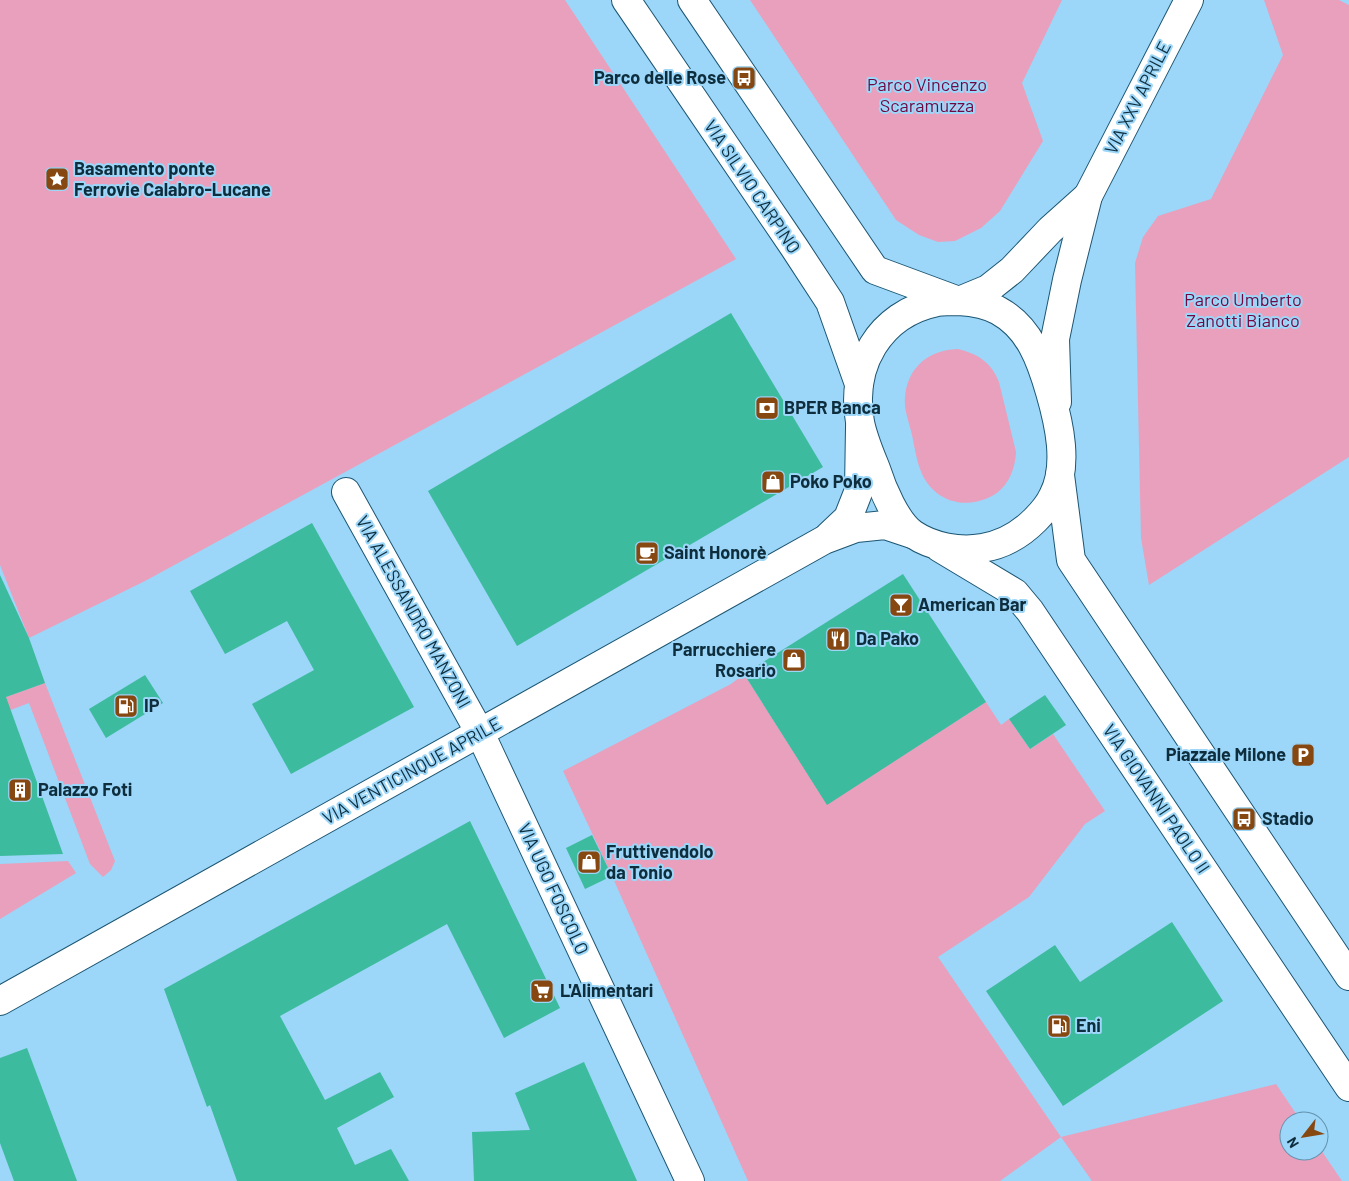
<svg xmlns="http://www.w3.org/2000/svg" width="1349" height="1181" font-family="Barlow,sans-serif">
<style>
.green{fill:#e9a0bd}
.building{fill:#3cbb9e}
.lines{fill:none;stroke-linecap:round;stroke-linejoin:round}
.minor-casing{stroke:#1c5673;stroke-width:30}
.tertiary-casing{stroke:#1c5673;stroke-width:30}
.minor{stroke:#fff;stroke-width:28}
.tertiary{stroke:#fff;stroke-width:28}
.labels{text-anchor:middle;stroke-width:4;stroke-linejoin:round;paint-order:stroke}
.poi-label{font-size:18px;font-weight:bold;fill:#0e2e3e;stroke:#9cd6f8;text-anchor:start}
.park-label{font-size:18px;fill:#700842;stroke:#9cd6f8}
.street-label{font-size:18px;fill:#0e2e3e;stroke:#9cd6f8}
</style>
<rect width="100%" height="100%" fill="#9cd6f8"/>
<g class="green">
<polygon points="0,0 565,0 736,259 145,581 29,638 0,565"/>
<polygon points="750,0 1062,0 1022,83 1043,141 1000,211 981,228 955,241 938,242 919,235 896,220"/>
<polygon points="1264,0 1339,0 1349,5 1349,457 1149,585 1141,538 1135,263 1143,237 1158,216 1211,199 1283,55"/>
<path d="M958 349C978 354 991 362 999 382L1016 452C1015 471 1007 490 988 498 963 509 936 501 923 476 917 464 915 449 912 435 910 426 906 415 905 406 903 372 925 350 958 349Z"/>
<polygon points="744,674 827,804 986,702 1001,725 1009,719 1030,749 1053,734 1105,811 1085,824 1029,897 938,957 1061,1137 1276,1084 1301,1121 1289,1121 1289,1151 1319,1151 1319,1147 1342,1181 1092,1181 1061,1137 1000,1181 748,1181 612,876 563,771 731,684"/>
<polygon points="45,683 115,861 111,870 103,877 90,864 29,703 0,714 0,699"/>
<polygon points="68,861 76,873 0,919 0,864"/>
</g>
<g class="building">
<polygon points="731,313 823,467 517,646 428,491"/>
<polygon points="312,523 414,707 291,774 252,704 314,670 287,621 225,654 190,591"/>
<polygon points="903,574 986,702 827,805 744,674"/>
<polygon points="0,575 29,638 45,683 6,697 63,854 0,856"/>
<polygon points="145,675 163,703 106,738 89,709"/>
<polygon points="1045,695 1066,725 1030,749 1009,719"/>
<polygon points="470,821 560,1008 504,1038 447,924 280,1016 325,1100 380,1072 394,1097 337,1128 355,1165 391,1149 409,1181 237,1181 210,1105 207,1107 164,989"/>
<polygon points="592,835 612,876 585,889 566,848"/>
<polygon points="1172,922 1223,1001 1063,1106 986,991 1055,945 1080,982"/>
<polygon points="27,1048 77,1181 14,1181 0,1143 0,1058"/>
<polygon points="584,1062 637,1181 474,1181 472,1132 530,1130 515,1093"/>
</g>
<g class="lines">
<g class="minor-casing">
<g id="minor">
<polyline points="959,301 988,289 1012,270 1050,230 1088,196"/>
<polyline points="1057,402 1055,339 1067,280 1088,196 1189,0"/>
<polyline points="346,492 480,733 690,1181"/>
<polyline points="829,536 848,518 859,490 860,427"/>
<polyline points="0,1001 824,540 856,528 885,525 912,534"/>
</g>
</g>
<g class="tertiary-casing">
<g id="tertiary">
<polyline points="626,0 794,247 830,302 859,384"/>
<polyline points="692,0 875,270 956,300"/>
<path d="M959 301C973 302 987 304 999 311 1030 328 1041 361 1050 392 1059 423 1069 466 1053 496 1049 505 1042 513 1035 520 1021 534 1002 545 982 548 960 552 932 547 913 534 896 522 882 488 876 469 870 454 863 438 860 422 850 366 879 314 937 302 944 301 952 301 959 301Z"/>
<polyline points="1060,475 1071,560 1349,976"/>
<polyline points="940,548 1015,593 1030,611 1349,1087"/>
</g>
</g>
<use href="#minor" class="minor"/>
<use href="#tertiary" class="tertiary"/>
</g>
<defs>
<g id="bus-square" transform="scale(1.25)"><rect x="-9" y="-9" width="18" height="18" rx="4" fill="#874711" stroke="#9cd6f8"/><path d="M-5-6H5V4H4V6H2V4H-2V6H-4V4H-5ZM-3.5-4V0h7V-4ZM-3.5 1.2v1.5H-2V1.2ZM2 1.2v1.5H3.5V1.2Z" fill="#fff"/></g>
<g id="sight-square" transform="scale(1.25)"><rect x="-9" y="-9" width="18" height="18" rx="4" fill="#874711" stroke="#9cd6f8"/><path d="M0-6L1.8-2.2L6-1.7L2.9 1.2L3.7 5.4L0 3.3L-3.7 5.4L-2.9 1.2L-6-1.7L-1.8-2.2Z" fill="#fff"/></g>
<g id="bank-square" transform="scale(1.25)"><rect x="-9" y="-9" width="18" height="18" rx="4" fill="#874711" stroke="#9cd6f8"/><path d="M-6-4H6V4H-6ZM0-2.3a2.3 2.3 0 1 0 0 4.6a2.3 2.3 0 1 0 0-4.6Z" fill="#fff"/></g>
<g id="shop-square" transform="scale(1.25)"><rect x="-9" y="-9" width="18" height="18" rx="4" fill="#874711" stroke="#9cd6f8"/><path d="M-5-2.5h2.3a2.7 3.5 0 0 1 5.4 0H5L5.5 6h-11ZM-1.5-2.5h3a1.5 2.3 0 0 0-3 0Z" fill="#fff"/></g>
<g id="cafe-square" transform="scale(1.25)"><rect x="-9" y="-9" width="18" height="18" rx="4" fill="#874711" stroke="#9cd6f8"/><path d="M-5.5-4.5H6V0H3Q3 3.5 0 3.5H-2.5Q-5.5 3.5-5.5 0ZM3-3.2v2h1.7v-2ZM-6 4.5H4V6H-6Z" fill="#fff"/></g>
<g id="bar-square" transform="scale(1.25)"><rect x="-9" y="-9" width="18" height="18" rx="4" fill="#874711" stroke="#9cd6f8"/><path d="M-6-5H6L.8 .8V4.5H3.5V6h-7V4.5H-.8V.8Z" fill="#fff"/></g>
<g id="restaurant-square" transform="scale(1.25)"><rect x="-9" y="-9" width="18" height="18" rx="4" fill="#874711" stroke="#9cd6f8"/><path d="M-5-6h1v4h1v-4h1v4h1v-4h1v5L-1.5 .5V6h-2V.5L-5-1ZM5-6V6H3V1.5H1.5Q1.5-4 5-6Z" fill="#fff"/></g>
<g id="fuel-square" transform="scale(1.25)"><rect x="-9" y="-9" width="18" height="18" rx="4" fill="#874711" stroke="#9cd6f8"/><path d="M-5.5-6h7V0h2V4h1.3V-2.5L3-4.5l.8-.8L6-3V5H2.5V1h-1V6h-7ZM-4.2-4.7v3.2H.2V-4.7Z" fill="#fff"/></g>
<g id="parking-square" transform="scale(1.25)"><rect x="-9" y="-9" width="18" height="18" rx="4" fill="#874711" stroke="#9cd6f8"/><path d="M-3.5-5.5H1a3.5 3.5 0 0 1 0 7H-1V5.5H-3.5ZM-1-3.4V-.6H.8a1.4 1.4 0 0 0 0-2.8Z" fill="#fff"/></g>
<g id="building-square" transform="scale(1.25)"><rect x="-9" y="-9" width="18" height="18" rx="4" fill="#874711" stroke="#9cd6f8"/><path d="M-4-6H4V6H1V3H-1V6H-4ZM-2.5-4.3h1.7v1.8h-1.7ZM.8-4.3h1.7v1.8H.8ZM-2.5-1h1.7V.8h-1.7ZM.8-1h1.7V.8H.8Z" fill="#fff"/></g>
<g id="supermarket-square" transform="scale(1.25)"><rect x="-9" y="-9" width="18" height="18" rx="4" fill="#874711" stroke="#9cd6f8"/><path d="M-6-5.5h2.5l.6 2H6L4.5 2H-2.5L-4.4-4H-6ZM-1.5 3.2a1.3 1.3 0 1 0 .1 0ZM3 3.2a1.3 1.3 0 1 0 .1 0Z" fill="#fff"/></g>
</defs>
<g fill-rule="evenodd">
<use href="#bus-square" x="744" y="78"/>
<use href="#sight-square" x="57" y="179"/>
<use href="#bank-square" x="767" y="408"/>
<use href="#shop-square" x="773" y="482"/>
<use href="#cafe-square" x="647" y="553"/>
<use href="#bar-square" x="901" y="605"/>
<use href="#restaurant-square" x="838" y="639"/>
<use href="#shop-square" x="794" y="660"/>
<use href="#fuel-square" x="126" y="706"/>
<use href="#parking-square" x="1303" y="755"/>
<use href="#building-square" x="20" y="790"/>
<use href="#bus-square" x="1244" y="819"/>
<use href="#shop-square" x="589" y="862"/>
<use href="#supermarket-square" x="542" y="991"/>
<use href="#fuel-square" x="1059" y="1026"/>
</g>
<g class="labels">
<g class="poi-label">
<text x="726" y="84" text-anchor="end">Parco delle Rose</text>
<text x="74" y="175">Basamento ponte<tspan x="74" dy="21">Ferrovie Calabro-Lucane</tspan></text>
<text x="784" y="414">BPER Banca</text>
<text x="790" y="488">Poko Poko</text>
<text x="664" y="559">Saint Honorè</text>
<text x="918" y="611">American Bar</text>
<text x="856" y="645">Da Pako</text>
<text x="776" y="656" text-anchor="end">Parrucchiere<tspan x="776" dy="21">Rosario</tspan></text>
<text x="144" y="712">IP</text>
<text x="1286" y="761" text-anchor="end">Piazzale Milone</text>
<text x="38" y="796">Palazzo Foti</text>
<text x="1262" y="825">Stadio</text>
<text x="606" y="858">Fruttivendolo<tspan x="606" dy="21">da Tonio</tspan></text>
<text x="560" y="997">L'Alimentari</text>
<text x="1076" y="1032">Eni</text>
</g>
<g class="park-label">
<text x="927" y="91">Parco Vincenzo<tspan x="927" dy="21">Scaramuzza</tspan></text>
<text x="1243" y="306">Parco Umberto<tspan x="1243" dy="21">Zanotti Bianco</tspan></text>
</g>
<g class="street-label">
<text transform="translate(1138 98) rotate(-63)" y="6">VIA XXV APRILE</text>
<text transform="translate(752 187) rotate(56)" y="6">VIA SILVIO CARPINO</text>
<text transform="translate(413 612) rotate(61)" y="6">VIA ALESSANDRO MANZONI</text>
<text transform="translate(412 771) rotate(-29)" y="6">VIA VENTICINQUE APRILE</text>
<text transform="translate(1156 799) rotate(56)" y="6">VIA GIOVANNI PAOLO II</text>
<text transform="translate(553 889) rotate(65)" y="6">VIA UGO FOSCOLO</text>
</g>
</g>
<g transform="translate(1304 1136) rotate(239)"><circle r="24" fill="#9cd6f8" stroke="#6393ae"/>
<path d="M0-4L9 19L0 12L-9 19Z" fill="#874711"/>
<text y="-8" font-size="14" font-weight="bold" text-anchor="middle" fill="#0e2e3e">N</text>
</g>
</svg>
